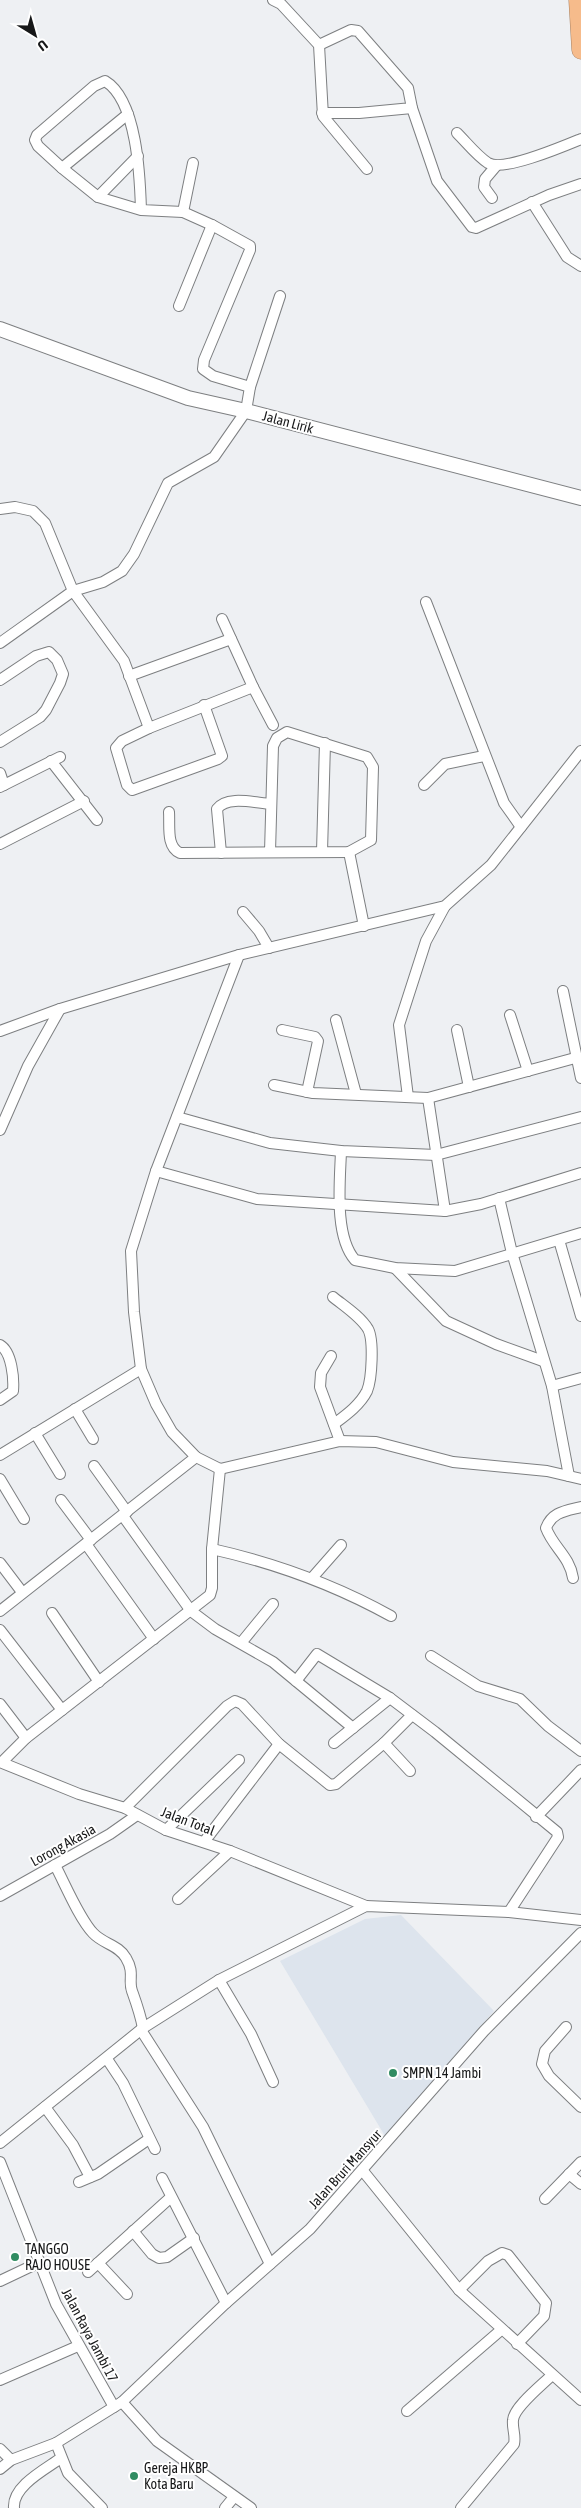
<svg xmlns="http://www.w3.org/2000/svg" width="581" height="2508" font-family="'Asap Condensed',sans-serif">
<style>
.built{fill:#dde4ed}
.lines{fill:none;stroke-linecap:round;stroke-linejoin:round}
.street-casing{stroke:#7d7f81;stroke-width:12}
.secondary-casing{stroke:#7d7f81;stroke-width:16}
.highway-casing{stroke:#a88263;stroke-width:19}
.street{stroke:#fff;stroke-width:10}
.secondary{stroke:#fff;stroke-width:14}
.highway{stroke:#f6bb8b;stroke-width:18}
.poi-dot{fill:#318c62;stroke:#fff;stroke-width:2}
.labels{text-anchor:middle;stroke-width:4;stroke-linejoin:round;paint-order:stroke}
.street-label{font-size:14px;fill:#171819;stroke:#fff}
.poi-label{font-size:14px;fill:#171819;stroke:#fff;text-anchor:start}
</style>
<rect width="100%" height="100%" fill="#eef0f3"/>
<polygon class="built" points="401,1915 494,2011 385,2136 280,1961 365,1919"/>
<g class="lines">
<g class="street-casing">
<g id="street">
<polyline points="273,0 281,4 319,45 323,116 367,169"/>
<polyline points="319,45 351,30 358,31 408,88 412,108 359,113 322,113"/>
<polyline points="412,108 437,181 472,227 476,228 549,195 581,184"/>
<path d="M457 133C467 143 477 156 488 163 503 172 564 146 581 139"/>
<polyline points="62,168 128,114"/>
<polyline points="98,197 138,156"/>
<polyline points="492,198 484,187 485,179 496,166"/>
<polyline points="532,202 567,257 581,266"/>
<path d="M141 210C140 176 137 100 105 81L94 86 37 135 35 140 38 146 62 168 98 197 141 210 183 212 212 225 250 246V250L204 360 203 369 213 376 250 387"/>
<polyline points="183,212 193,163"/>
<polyline points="179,306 212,225"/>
<polyline points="0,509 15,507 33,511 45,523 73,591 124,661 149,728 253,687 222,619"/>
<polyline points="426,602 504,803 521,827"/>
<polyline points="0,643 73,591 103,582 122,571 134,554 168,483 214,457 246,411 250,387 280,296"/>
<polyline points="129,676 231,639"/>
<polyline points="0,680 36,656 49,652 57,660 63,674 60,683 46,710 40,717 0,742"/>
<polyline points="253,687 273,725"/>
<polyline points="149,728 122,741 116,748 127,785 132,790 218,759 222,756 204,705"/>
<polyline points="51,761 97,820"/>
<polyline points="0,773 4,785"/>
<polyline points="424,785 445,764 484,756"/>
<polyline points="0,787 60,757"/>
<path d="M169 812C170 826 166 847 180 853L349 852 371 840 373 767 367 757 287 732 277 738 273 746 270 852"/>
<polyline points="0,844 84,801"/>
<polyline points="322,852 325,743"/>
<polyline points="349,852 364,926"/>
<path d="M221 853 217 809C227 795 255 803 271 804"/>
<polyline points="243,912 259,931 269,948"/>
<polyline points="239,955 156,1171 131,1251 134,1312 141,1369 156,1404 172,1432 196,1457 220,1469 340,1441 376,1442 453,1462 547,1471 581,1479"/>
<polyline points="563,991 581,1078"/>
<polyline points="510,1015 528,1071"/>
<polyline points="336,1020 356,1094"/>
<polyline points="282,1030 315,1037 318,1041 307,1092"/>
<polyline points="457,1030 469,1087"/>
<polyline points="0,1031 60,1009 239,955 445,906 491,865 581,751"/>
<polyline points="274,1085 313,1093 428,1098 575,1058"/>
<polyline points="408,1097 399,1025 426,941 445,906"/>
<polyline points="428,1098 445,1211"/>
<polyline points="177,1117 270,1143 341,1151 436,1155 581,1117"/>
<polyline points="0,1130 28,1066 60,1009"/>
<path d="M341 1151C340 1182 334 1236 355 1260L395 1268 455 1271 581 1233"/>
<polyline points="156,1171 257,1199 445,1211 481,1204 581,1173"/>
<polyline points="499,1198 512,1253 552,1386 569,1476"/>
<polyline points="559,1240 581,1316"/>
<polyline points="395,1268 446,1321 496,1344 543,1361"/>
<path d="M333 1297C344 1306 360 1316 368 1329 374 1340 372 1379 367 1391 360 1405 346 1415 334 1424"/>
<path d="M0 1345C12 1352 14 1379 13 1391L0 1400"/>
<polyline points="331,1356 321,1373 320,1387 340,1441"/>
<polyline points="552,1386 581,1378"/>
<polyline points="75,1409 93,1439"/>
<polyline points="35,1433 60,1474"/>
<polyline points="0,1455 141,1369"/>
<polyline points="94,1466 127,1512"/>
<polyline points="0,1479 24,1519"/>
<polyline points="61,1500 91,1540"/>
<polyline points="123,1516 191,1611 215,1629 273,1662 353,1728"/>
<polyline points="86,1544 154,1639"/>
<path d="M212 1549C275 1563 335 1585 391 1616"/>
<polyline points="0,1563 22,1592"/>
<polyline points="312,1578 341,1545"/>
<path d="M573 1578C570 1557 553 1547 546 1528 552 1512 565 1511 581 1507"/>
<polyline points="0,1611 196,1457"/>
<polyline points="52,1613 99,1682"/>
<polyline points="0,1630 62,1710"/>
<polyline points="241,1643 273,1604"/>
<polyline points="431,1656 478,1686 520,1699 548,1726 581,1751"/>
<polyline points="296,1681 317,1654 390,1698 435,1732 557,1832 558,1837 509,1912"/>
<polyline points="0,1704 26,1738"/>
<polyline points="334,1743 390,1698"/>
<polyline points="384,1743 410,1771"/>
<polyline points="0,1762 79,1794 125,1808 166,1830 230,1851 366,1906"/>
<polyline points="2,1762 26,1738 210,1595 212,1588 212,1549 220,1469"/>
<polyline points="125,1808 227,1706 235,1701 242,1704 279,1744 330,1785 336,1784 384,1743 412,1715"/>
<polyline points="536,1817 581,1770"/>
<polyline points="166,1830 239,1760"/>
<polyline points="204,1842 279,1744"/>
<path d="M55 1865C65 1884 79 1918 93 1933 103 1944 119 1945 126 1958 135 1973 128 1980 132 1991 137 2005 140 2013 143 2028"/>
<polyline points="0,1896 110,1834 137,1815"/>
<polyline points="178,1899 230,1851"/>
<polyline points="219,1980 251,2034 273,2082"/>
<polyline points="566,2027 545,2051 542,2064 549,2076 581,2107"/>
<polyline points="141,2030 203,2127 270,2264"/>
<polyline points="107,2059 123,2083 155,2149"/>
<polyline points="45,2107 73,2145 90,2177"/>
<polyline points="0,2143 143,2028 219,1980 366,1906 509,1912 581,1920"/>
<polyline points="0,2162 56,2304 114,2407"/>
<polyline points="363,2171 459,2290 581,2400"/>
<polyline points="569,2174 581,2184"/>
<polyline points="162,2178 226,2303"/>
<polyline points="79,2182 98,2174 149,2139"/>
<polyline points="545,2199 581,2162"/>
<polyline points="133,2231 152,2254 159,2258 167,2257 194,2238"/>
<polyline points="98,2263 127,2294"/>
<polyline points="88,2272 170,2198"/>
<polyline points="0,2281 40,2262"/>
<polyline points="459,2290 488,2261 502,2253 508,2255 546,2303 544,2316 517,2344"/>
<polyline points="0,2380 78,2346"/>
<polyline points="122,2402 157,2441 251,2508"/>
<polyline points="407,2411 501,2330"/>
<polyline points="56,2443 68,2473 102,2508"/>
<polyline points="0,2449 11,2460"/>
<polyline points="0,2469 11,2460 56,2443 122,2402 226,2303 310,2229 484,2031 581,1933"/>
<path d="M14 2508C12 2486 46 2469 61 2458"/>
<polyline points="225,2508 234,2497"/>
<path d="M461 2508 514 2444C516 2435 512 2429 513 2420 514 2407 542 2385 552 2375"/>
</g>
</g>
<g class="secondary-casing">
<polyline id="secondary" points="0,329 188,398 246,411 581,498"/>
</g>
<g class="highway-casing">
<polyline id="highway" points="578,0 581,50"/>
</g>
<use href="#street" class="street"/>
<use href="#secondary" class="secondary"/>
<use href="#highway" class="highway"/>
</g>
<g class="poi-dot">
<circle cx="393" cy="2073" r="5"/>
<circle cx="15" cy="2257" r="5"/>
<circle cx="134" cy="2476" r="5"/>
</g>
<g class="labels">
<g class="street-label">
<text transform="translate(288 422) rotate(15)" y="5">Jalan Lirik</text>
<text transform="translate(188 1821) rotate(21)" y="5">Jalan Total</text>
<text transform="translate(63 1845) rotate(-29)" y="5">Lorong Akasia</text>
<text transform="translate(345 2169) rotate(-48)" y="5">Jalan Bruri Mansyur</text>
<text transform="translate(90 2335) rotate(62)" y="5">Jalan Raya Jambi 17</text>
</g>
<g class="poi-label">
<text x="403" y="2078">SMPN 14 Jambi</text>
<text x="25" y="2254">TANGGO<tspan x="25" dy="16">RAJO HOUSE</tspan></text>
<text x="144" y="2473">Gereja HKBP<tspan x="144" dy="16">Kota Baru</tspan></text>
</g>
</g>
<g transform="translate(35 35) rotate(143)" stroke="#ffffff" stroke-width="4" paint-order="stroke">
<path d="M0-4L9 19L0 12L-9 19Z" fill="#171819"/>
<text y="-8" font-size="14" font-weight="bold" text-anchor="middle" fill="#171819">U</text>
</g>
</svg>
